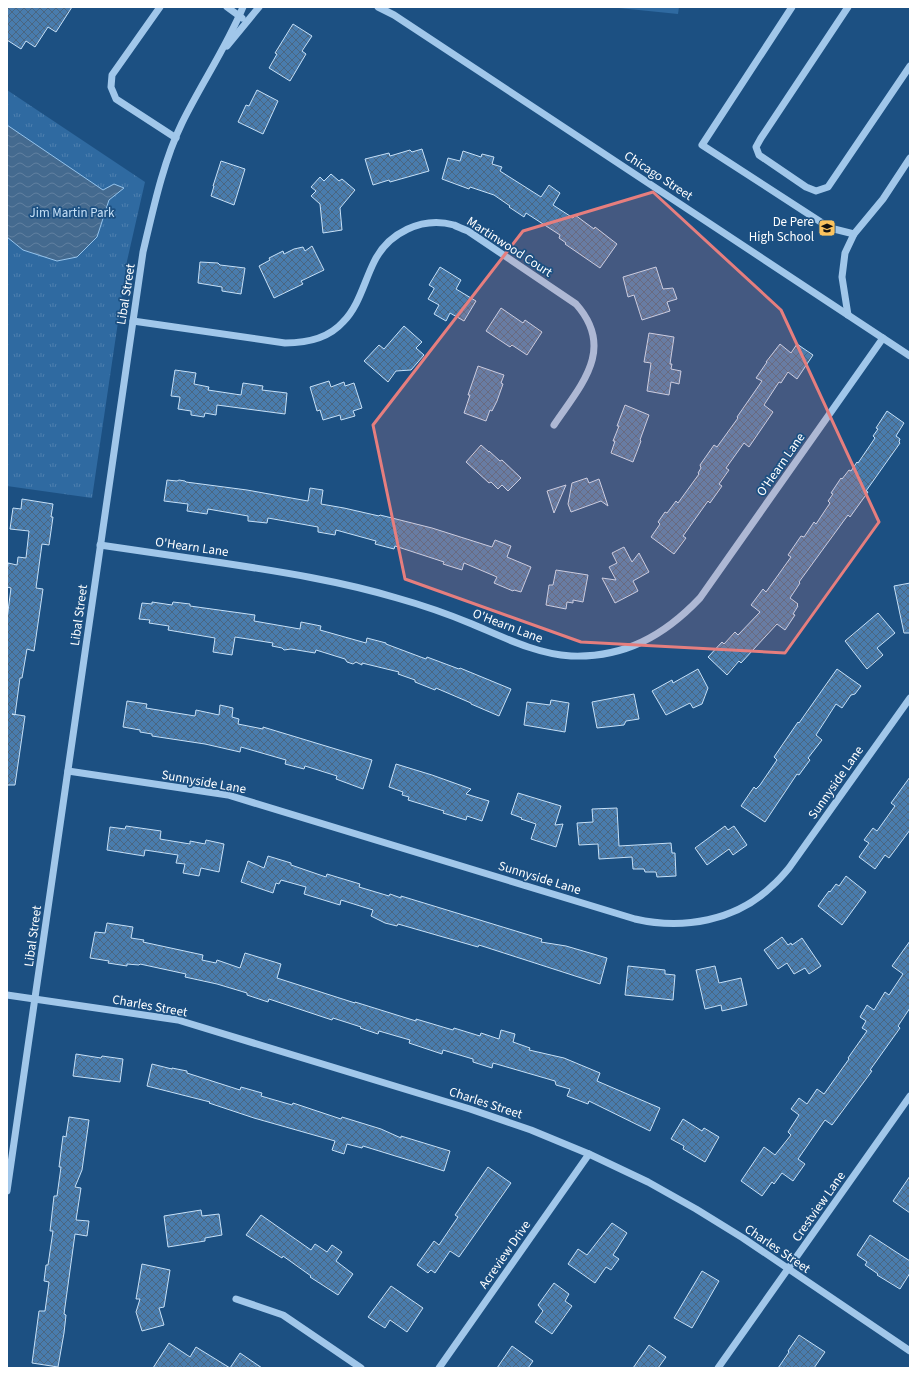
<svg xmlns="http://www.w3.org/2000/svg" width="917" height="1375" font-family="'Source Sans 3',sans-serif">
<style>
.grass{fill:#2f6aa1}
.park{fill:url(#park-tufts)}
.water{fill:url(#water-waves);stroke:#94c3ec}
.building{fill:url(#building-cross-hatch);stroke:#c6e0f7}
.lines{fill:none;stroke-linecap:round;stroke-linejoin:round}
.minor{stroke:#a1c7ea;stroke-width:7}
.marked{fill:#e67e7e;fill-opacity:0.2;stroke:#e67e7e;stroke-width:3;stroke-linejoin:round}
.labels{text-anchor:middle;stroke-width:3.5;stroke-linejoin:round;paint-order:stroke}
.street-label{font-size:13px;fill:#fff;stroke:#1c5082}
.park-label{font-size:13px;fill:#c6e0f7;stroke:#1c5082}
.poi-label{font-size:13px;fill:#fff;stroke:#1c5082;text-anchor:end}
</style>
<defs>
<pattern id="park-tufts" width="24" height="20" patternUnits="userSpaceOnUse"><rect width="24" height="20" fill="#2f6aa1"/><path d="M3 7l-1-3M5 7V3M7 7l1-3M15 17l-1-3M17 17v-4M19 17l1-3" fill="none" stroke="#4e80af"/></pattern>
<pattern id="water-waves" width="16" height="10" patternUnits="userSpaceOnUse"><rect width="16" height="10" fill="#446a8f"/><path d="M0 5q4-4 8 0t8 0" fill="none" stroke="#6080a0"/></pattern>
<pattern id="building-cross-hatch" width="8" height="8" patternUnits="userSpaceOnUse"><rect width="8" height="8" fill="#497cad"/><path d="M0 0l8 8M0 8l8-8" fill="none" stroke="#4a6681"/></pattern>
</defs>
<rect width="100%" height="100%" fill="#1c5082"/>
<polygon class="grass" points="609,7 679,7 678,14"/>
<polygon class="park" points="7,90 145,182 127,261 92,498 7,486"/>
<polygon class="water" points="7,125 103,190 114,184 124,188 109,200 97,237 77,257 57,261 23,250 7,237"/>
<g class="building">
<polygon points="7,7 72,7 56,32 48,27 35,47 26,41 21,49 7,40"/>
<polygon points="293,24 312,36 302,51 306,54 290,81 269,68 277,54 275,53"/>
<polygon points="257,90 278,101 263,134 238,122 246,105 249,106"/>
<polygon points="422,149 429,171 390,182 389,180 373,185 365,159 389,153 390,156 410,150 412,152"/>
<polygon points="463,151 481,157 482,154 494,157 492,164 502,167 500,171 541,197 549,185 560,193 553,205 573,218 575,215 594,229 595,227 617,244 600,268 565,244 566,243 559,238 560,235 526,213 524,217 509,207 510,206 494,195 470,187 469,189 442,179 448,158 460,161"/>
<polygon points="221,161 245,169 234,205 211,196 214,186 213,186"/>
<polygon points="331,174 339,181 342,179 355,190 340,208 342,230 323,233 320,204 311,196 316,191 311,187 320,177 324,181"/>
<polygon points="312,246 324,270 301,281 303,284 274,298 259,266 270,260 269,258 283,251 284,254 294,249 303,247 305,251"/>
<polygon points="200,262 218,263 220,265 245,268 241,294 222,291 222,287 198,283"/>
<polygon points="440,267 461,280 456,289 476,301 464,321 450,313 446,321 434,314 439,305 428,299 434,289 434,288 429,285"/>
<polygon points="656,267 663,289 673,288 677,299 667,302 670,311 642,320 634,295 628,297 623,277"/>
<polygon points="501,308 523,323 525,320 542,332 527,355 512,345 510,347 486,331"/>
<polygon points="404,326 422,342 416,348 424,355 411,370 396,371 388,382 364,361 379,345 384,349"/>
<polygon points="649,333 674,337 670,364 672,364 671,369 681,371 679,384 671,382 669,395 647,391 651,363 644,362"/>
<polygon points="780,344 791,353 797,344 813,355 797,379 788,372 781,383 779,382 764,405 773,412 749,447 744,443 726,468 729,470 719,484 722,486 710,503 708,501 683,536 686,538 674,554 651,537 660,524 658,522 665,512 667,513 676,501 678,503 699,474 698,473 701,468 700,465 714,445 717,447 738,418 737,417 762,381 756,378 767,362 766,362"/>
<polygon points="478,366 504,375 501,383 503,384 497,401 492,411 490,410 486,421 464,413 470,395 468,395"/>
<polygon points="175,370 196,373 194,384 209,387 208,390 241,395 243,383 263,386 262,390 287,393 285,414 217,405 216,415 205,413 204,417 191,415 191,411 178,409 180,397 171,396"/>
<polygon points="329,381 331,387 344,382 345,386 354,383 362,408 353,411 355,416 341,420 340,415 323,420 320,410 317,411 310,387"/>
<polygon points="625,405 649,415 640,440 641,441 633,462 611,453 615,441 613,441 619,426 617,426"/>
<polygon points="887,411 904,423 896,436 900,439 899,442 900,443 866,491 868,492 850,517 848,515 799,582 800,583 790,598 798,604 797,605 798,606 793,614 795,615 785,630 777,624 741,663 739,661 727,675 708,657 722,642 724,644 735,632 738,635 760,612 751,605 763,589 766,592 791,557 788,555 801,536 804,537 814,522 816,524 830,503 828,501 833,494 831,493 841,478 842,479 849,470 851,471 857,462 858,463 875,438 873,436 878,429 876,428"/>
<polygon points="481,445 489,452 489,451 500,461 502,460 521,478 508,491 502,485 498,489 491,482 489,483 466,462"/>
<polygon points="587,478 589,483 599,479 608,506 601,501 571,512 568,504 572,483"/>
<polygon points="167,480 177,481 179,480 185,481 186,482 247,490 308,501 310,488 323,490 321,504 344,508 379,516 380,515 432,528 492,547 495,540 511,546 507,557 531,567 521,592 514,590 513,591 494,583 497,577 464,563 462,570 443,564 444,562 395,546 394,549 375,544 376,541 336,530 335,535 318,532 318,527 268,518 267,523 248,521 248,516 208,509 207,514 187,511 188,504 164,501"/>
<polygon points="566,485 554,513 547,491"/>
<polygon points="22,499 53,504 51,517 53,517 49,545 42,544 36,588 43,589 34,651 27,649 22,678 20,678 15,715 12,714 25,716 15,785 7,785 7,619 11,588 7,587 7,571 8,563 17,565 18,557 26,558 29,531 10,529 13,508 21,509"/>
<polygon points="624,547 632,562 639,553 649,572 633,581 638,591 615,603 602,578 616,580 609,567 617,563 612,553"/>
<polygon points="556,570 588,575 583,602 573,600 573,603 567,602 566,609 546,605 549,585 553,585"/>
<polygon points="910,583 910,633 904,633 894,586"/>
<polygon points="152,602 172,605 173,602 190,604 190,606 255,615 254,621 300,629 301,622 321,626 320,630 366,643 367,638 386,643 386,644 426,659 427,657 459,669 460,668 511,689 499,716 471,704 471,703 436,688 435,690 415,682 415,680 398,674 399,672 362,663 362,665 356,662 353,664 347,662 345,659 316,650 315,653 291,649 284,650 282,648 272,646 273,643 235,637 232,655 213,652 215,638 168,630 169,626 149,623 150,620 139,619 142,603 152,604"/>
<polygon points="878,613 895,633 877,648 883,655 867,669 845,641"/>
<polygon points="698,669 708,688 702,704 693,708 690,703 666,715 652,691 672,680 673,683"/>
<polygon points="837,669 861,686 855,694 851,695 842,708 836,704 816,735 822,740 808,758 810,760 799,775 797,774 765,822 741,806 754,787 756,789 760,785 777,760 774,757 798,722 799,723"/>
<polygon points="634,694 639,719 626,721 624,725 597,728 592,702"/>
<polygon points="551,700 569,703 565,732 524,725 527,702 550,705"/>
<polygon points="127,701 147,704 146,708 195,716 196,710 219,715 220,705 233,708 232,717 239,719 238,724 263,729 263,727 372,760 363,789 336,779 337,776 305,766 304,769 285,764 286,760 241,747 240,752 205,744 152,736 152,734 140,732 140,730 123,727"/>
<polygon points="396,764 432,775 471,789 466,794 489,801 482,821 467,816 466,820 443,813 444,811 408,800 409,797 402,795 403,792 389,787"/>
<polygon points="910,777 910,830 889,858 885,855 875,869 859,857 869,843 864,840 873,828 877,831 895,806 891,803"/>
<polygon points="518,793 561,806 555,825 563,824 556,847 531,839 536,824 521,819 522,818 511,814"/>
<polygon points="617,808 619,846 671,843 672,853 675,853 676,876 657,877 656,872 645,872 644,869 633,869 632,857 599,859 598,844 579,845 577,823 593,822 592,809"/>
<polygon points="126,826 161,831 160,839 190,844 190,841 205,844 206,840 224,844 219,872 201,868 199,876 183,873 185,864 176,863 178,855 145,850 144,856 107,850 110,827 125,829"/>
<polygon points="725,826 728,830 734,826 747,845 733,855 729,849 707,865 695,848"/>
<polygon points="268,856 291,863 291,865 326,877 327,874 360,884 359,887 389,896 390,894 401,898 401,896 542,939 541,942 566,946 607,958 600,984 479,945 478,947 398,924 397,926 385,923 371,916 373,910 341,900 340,905 304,894 306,887 281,880 279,884 276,883 273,893 241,882 248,861 264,868"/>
<polygon points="846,876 866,892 842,925 818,906 829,891 830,892 836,884 839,886"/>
<polygon points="107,923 133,927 131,938 144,940 143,942 203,955 202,960 216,963 217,960 240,968 245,953 281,964 277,978 355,1003 355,1002 416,1021 416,1019 453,1030 454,1028 480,1036 481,1033 499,1039 501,1030 515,1034 513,1042 530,1048 529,1050 564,1058 600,1073 597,1081 660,1108 650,1131 589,1101 588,1104 567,1096 570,1089 556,1085 555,1081 493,1063 492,1068 473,1062 473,1059 443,1050 442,1054 409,1043 410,1040 379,1031 378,1034 360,1028 361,1027 333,1018 332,1020 269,999 268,1002 247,995 247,993 217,984 185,977 186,974 140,964 139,965 127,964 127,966 108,963 109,961 90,958 95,932 105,933"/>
<polygon points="782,937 788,945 791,943 792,945 802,938 821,966 809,974 805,968 794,974 787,963 778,969 764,950"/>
<polygon points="910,941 910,1008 898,1026 900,1028 870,1070 872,1071 832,1125 825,1120 798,1159 805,1164 793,1181 782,1173 774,1184 772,1182 762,1196 741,1181 764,1147 775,1155 791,1135 788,1132 799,1115 791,1109 799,1098 807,1104 817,1089 824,1094 849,1059 848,1058 867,1031 862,1028 866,1021 860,1017 867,1005 874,1010 885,992 889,995 903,974 892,966"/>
<polygon points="628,966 665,970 665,974 675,975 673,1000 625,995"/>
<polygon points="715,966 719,983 741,978 747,1005 722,1011 721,1005 705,1009 696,970"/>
<polygon points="76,1054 101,1058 102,1056 123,1059 120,1082 73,1076"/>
<polygon points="152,1064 172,1069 172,1068 187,1071 187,1073 240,1090 241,1087 262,1093 261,1096 292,1105 293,1103 341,1119 342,1117 381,1129 401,1138 401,1136 450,1151 444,1171 363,1146 362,1148 347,1144 344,1154 332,1150 335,1141 254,1118 209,1103 210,1102 147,1086"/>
<polygon points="69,1117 89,1120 82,1170 75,1187 81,1188 76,1220 89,1221 87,1236 75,1234 64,1314 66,1315 64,1333 58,1367 32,1363 39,1311 45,1311 49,1282 44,1281 46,1265 48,1265 53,1231 50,1231 54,1196 57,1196 61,1167 59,1167 63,1136 66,1137"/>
<polygon points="683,1119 702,1131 704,1128 719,1137 705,1162 683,1149 684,1146 671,1139"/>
<polygon points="488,1167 511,1183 459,1257 450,1251 435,1273 431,1270 428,1273 417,1265 434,1241 439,1245 458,1217 455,1215"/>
<polygon points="910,1176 910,1213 893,1201"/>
<polygon points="201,1210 202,1216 219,1214 222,1235 205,1238 205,1241 168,1247 164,1216"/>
<polygon points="261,1215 311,1250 315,1244 327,1252 332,1245 342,1252 336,1261 353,1274 338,1295 310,1277 311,1276 283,1256 282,1258 246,1235"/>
<polygon points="612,1223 627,1233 613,1255 619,1259 611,1270 606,1267 595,1283 568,1264 578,1249 587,1255"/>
<polygon points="870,1235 910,1261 910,1273 900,1289 877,1275 878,1274 865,1265 867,1262 857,1255"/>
<polygon points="142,1264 170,1270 164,1307 159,1308 164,1325 142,1331 136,1312 140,1299 136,1299"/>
<polygon points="702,1271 719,1281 692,1328 674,1318"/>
<polygon points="554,1283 569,1294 565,1301 572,1306 552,1334 535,1322 543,1311 538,1305"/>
<polygon points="391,1286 423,1308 407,1332 390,1320 385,1328 368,1317"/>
<polygon points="799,1335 825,1352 814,1368 778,1368 789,1352 788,1351"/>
<polygon points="169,1343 190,1357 196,1347 230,1368 240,1353 262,1368 153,1368"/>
<polygon points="649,1345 666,1357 658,1368 633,1368"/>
<polygon points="512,1346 533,1361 528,1368 497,1368"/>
</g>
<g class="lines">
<g class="minor">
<polyline points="160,7 112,75 111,87 116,99 176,138"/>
<polyline points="227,7 242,18"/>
<polyline points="378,7 394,15 910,356"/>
<polyline points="792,7 702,145 830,228 854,234"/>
<polyline points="848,7 761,138 756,147 759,155 806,187 816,191 828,187 910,66"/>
<polyline points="227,46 259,7"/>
<polyline points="848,315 842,277 845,253 854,234 883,199 910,158"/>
<path d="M133 321 285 343C306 343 328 339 343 322 359 306 364 282 374 262 388 233 422 216 454 225 458 227 463 229 468 231L576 304C616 349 581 385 554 425"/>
<path d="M100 545C141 551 182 557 223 563 282 572 340 581 397 598 422 605 448 614 472 624 503 637 536 654 571 656 624 658 664 636 700 598L883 338"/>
<path d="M68 771 228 795 635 919C683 930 736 921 772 886 778 881 784 874 789 868L910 698"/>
<polyline points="7,995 178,1020 470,1109 531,1130 589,1154 648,1182 696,1209 743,1238 910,1351"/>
<path d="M7 1191 143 252C153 210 163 162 182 123 201 84 226 48 243 7"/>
<polyline points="236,1299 283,1315 361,1368"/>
<polyline points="439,1368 589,1154"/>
<polyline points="718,1368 910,1096"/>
</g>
</g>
<path class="marked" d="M653 192 781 310 879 522 785 653 581 642 405 579 373 425 523 231Z"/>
<defs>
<g id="school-square" transform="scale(0.9)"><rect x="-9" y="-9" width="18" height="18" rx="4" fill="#fbc35e" stroke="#1c5082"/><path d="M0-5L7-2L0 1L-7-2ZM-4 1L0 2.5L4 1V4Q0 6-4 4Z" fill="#111"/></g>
</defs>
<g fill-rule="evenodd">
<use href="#school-square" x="827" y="228"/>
</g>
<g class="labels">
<g class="street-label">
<text transform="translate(659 175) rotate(33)" y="5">Chicago Street</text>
<text transform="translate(510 246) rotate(33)" y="5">Martinwood Court</text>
<text transform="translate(125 294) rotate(-81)" y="5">Libal Street</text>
<text transform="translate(780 464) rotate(-55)" y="5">O'Hearn Lane</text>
<text transform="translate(192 546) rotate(8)" y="5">O'Hearn Lane</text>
<text transform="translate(78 615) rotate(-82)" y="5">Libal Street</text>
<text transform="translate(508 625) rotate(21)" y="5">O'Hearn Lane</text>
<text transform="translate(204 781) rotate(10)" y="5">Sunnyside Lane</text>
<text transform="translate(835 782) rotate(-55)" y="5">Sunnyside Lane</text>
<text transform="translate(540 877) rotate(17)" y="5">Sunnyside Lane</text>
<text transform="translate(32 936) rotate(-82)" y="5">Libal Street</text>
<text transform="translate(150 1005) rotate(10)" y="5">Charles Street</text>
<text transform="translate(486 1102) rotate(18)" y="5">Charles Street</text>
<text transform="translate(818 1206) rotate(-55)" y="5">Crestview Lane</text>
<text transform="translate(778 1248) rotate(34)" y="5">Charles Street</text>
<text transform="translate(504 1254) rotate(-55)" y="5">Acreview Drive</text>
</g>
<g class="park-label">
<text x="72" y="217">Jim Martin Park</text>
</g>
<g class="poi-label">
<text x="814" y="226">De Pere<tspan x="814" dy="15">High School</tspan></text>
</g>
</g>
<rect width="917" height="1375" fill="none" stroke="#ffffff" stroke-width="16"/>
</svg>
